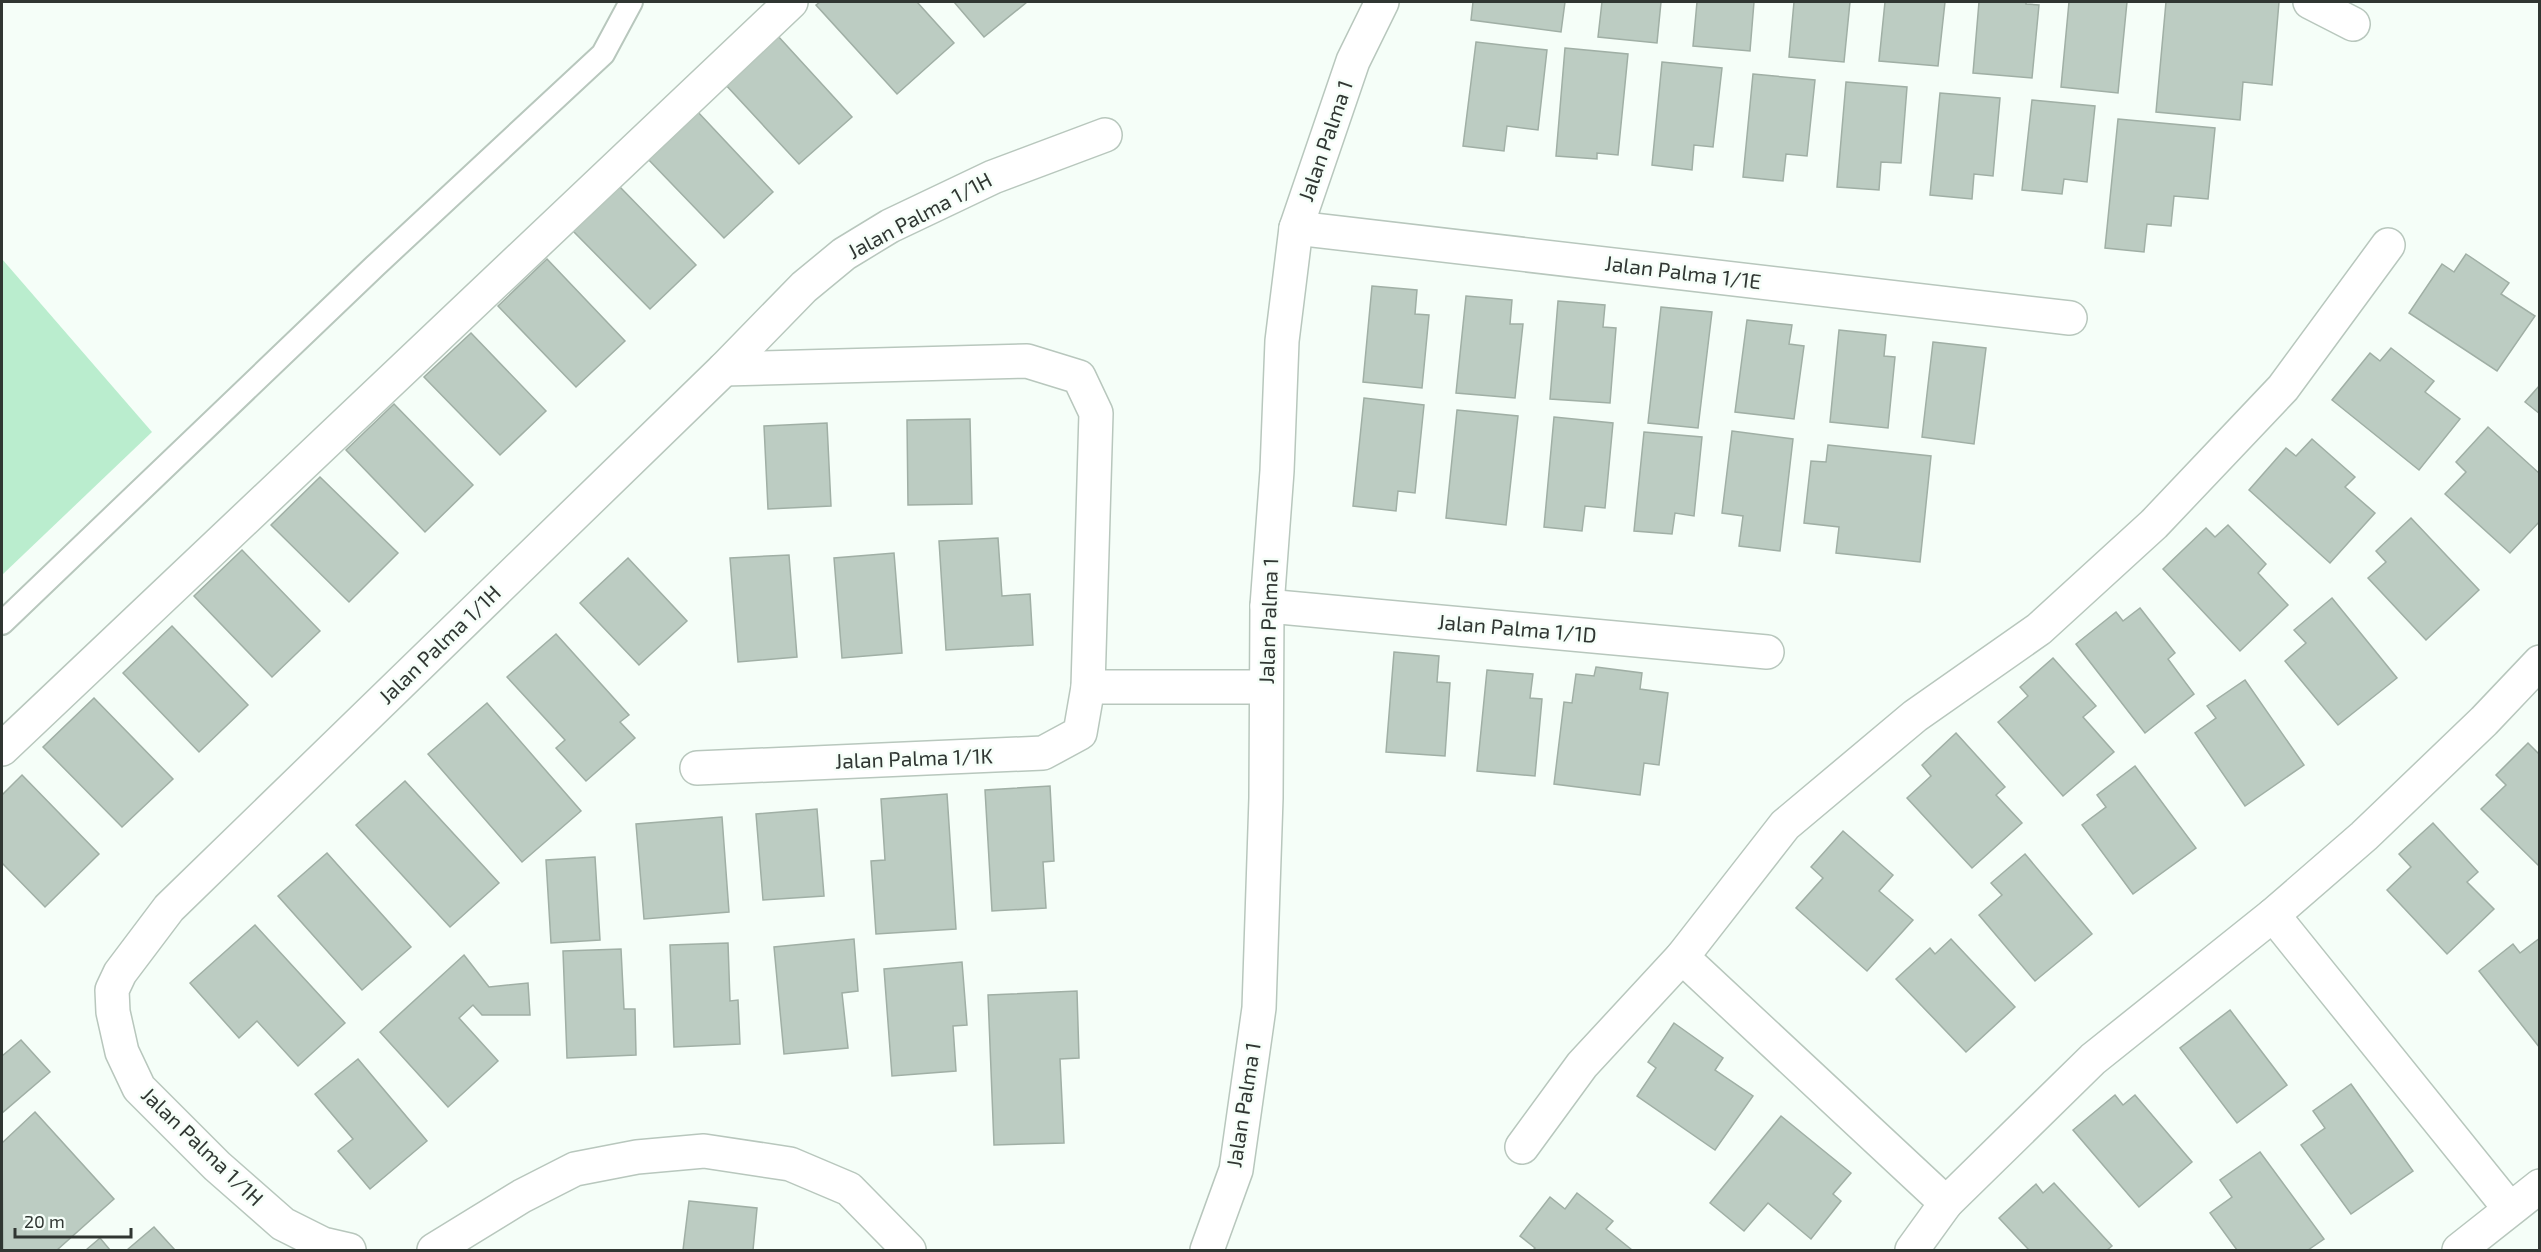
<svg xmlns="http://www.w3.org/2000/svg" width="2541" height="1252" font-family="'Exo 2',sans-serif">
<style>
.green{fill:#baedce}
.building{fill:#bcccc2;stroke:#a0afa5;stroke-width:1.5}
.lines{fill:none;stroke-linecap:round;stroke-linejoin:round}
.service-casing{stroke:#b8c7bd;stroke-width:26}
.minor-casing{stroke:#b8c7bd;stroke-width:36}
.service{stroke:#fff;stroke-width:22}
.minor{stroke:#fff;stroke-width:33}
.labels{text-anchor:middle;stroke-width:5;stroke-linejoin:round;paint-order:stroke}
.street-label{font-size:21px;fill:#303632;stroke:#f5fef8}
</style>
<rect width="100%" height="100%" fill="#f5fef8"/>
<polygon class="green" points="2,259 152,432 2,575"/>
<g class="building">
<polygon points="820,2 917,2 954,43 897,94 816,5"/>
<polygon points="954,2 1027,2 984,37"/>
<polygon points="1473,2 1565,2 1561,32 1471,20"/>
<polygon points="1602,2 1661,2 1657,43 1598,37"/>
<polygon points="1697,2 1754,2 1750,51 1693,46"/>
<polygon points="1794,2 1850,2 1844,62 1789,57"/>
<polygon points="1885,2 1945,2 1938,66 1879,61"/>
<polygon points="1979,2 2026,2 2026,4 2039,5 2032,78 1973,73"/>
<polygon points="2069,2 2127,2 2118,93 2061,87"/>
<polygon points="2166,2 2279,2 2272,85 2243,82 2240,120 2156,112"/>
<polygon points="777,35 852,117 799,164 724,83"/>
<polygon points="1476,42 1547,50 1538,130 1507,126 1504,151 1463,146"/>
<polygon points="1565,48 1628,54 1618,155 1597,153 1597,159 1556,156"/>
<polygon points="1662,62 1722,68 1713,147 1694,145 1692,170 1652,165"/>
<polygon points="1753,74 1815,80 1807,156 1786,154 1783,181 1743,177"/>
<polygon points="1846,82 1907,87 1901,163 1881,162 1879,190 1837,187"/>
<polygon points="1940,93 2000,98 1993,176 1974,174 1972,199 1930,195"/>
<polygon points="2032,100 2095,106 2087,182 2064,179 2062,194 2022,190"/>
<polygon points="696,110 773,192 724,238 646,157"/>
<polygon points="2118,119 2215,128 2208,199 2174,196 2171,226 2147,224 2144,252 2105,248"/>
<polygon points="619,186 696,265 650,309 573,231"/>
<polygon points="2466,254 2509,283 2501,294 2535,316 2497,371 2409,313 2442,264 2454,272"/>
<polygon points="547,259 625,341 576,387 498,306"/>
<polygon points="1372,286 1417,290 1415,314 1429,315 1422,388 1363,382"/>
<polygon points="1466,296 1512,300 1510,324 1523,324 1515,398 1456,393"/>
<polygon points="1558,301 1605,305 1603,327 1616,328 1610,403 1550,399"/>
<polygon points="1661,307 1712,312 1698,428 1648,423"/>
<polygon points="1747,320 1792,325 1789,344 1804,346 1794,419 1735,412"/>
<polygon points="1839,330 1886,335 1884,356 1895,357 1888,428 1830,422"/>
<polygon points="471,333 546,411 500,455 424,377"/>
<polygon points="1933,342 1986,348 1974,444 1922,437"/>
<polygon points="2391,348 2434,381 2425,392 2460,419 2419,470 2332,400 2370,353 2380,361"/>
<polygon points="2540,385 2540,414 2525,402"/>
<polygon points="1364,398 1424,405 1415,493 1398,491 1396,511 1353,506"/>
<polygon points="394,404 473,485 425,532 346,450"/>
<polygon points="1457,410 1518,416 1506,525 1446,518"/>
<polygon points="1554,417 1613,423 1605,508 1585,506 1582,531 1544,527"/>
<polygon points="970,419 972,504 908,505 907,420"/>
<polygon points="827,423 831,506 768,509 764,426"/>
<polygon points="2488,427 2540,474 2540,521 2510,553 2445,494 2466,472 2456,462"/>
<polygon points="1732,431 1793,439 1780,551 1739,546 1743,516 1722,513"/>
<polygon points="1644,432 1702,437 1694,516 1675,513 1672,534 1634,531"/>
<polygon points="2312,439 2355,477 2345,487 2375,513 2330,563 2249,490 2286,448 2296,456"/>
<polygon points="1828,445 1931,456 1920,562 1836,553 1839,527 1804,523 1811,461 1826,462"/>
<polygon points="320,477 398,553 349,602 271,525"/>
<polygon points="2411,518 2479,590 2426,640 2368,578 2386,562 2376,551"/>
<polygon points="2228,525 2266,564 2258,573 2288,605 2240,651 2163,569 2206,528 2215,537"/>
<polygon points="998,538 1002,596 1030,594 1033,645 946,650 939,541"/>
<polygon points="242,550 320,631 272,677 194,596"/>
<polygon points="894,553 902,653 842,658 834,558"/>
<polygon points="789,555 797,657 738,662 730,558"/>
<polygon points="628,558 687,621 639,665 580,603"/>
<polygon points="2332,598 2397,678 2338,725 2285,661 2306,643 2294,630"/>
<polygon points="2140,608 2175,653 2168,659 2194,694 2145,733 2076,644 2116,612 2123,621"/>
<polygon points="172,626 248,705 199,752 123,673"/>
<polygon points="556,634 629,715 620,722 635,738 586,781 556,748 565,740 507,677"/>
<polygon points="1394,652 1439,656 1437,682 1450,683 1445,756 1386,752"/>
<polygon points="2053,658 2096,706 2083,717 2114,752 2063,796 1998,722 2028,696 2020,687"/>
<polygon points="1596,667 1642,673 1640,689 1668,693 1659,765 1644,763 1640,795 1554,784 1564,702 1572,703 1576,674 1594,676"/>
<polygon points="1487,670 1533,674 1530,698 1542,699 1535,776 1477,771"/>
<polygon points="2245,680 2304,765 2245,806 2195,733 2216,718 2207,706"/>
<polygon points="94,698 173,779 122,827 43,747"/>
<polygon points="487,703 581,811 522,862 428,754"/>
<polygon points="1956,733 2005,787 1996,795 2022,823 1972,868 1907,798 1931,776 1922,765"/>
<polygon points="2528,743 2540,755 2540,867 2481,809 2506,785 2496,775"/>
<polygon points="2135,766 2196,848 2133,894 2082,825 2106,807 2097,795"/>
<polygon points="22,775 99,854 45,907 2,863 2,795"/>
<polygon points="405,781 499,883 450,927 356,825"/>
<polygon points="1050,786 1054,861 1043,862 1046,908 992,911 985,790"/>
<polygon points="947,794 956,929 876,934 871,861 885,860 881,799"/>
<polygon points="817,809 824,896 763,900 756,814"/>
<polygon points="722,817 729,912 644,919 636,824"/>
<polygon points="2433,823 2478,872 2467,882 2494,909 2447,954 2387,890 2411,867 2399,854"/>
<polygon points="1843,831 1893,875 1879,891 1913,920 1867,971 1796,908 1823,878 1811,867"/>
<polygon points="327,853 411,947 362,990 278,896"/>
<polygon points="2025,854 2092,934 2035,981 1979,915 2002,895 1991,883"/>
<polygon points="595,857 600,940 551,943 546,860"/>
<polygon points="255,925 345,1023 298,1066 257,1021 239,1038 190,983"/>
<polygon points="2540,938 2540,1048 2479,971 2513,944 2520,953"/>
<polygon points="854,939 858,991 842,993 848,1048 784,1054 774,947"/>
<polygon points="1951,939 2015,1007 1966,1052 1896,979 1930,948 1935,954"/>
<polygon points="728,943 730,1001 738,1000 740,1044 674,1047 670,945"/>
<polygon points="621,949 624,1009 635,1009 636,1055 567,1058 563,951"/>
<polygon points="464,955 489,987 528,983 530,1015 482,1015 473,1005 459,1018 498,1061 448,1107 380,1032"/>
<polygon points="962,962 967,1025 953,1026 956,1071 892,1076 884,969"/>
<polygon points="1077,991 1079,1058 1060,1059 1064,1143 994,1145 988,995"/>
<polygon points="2230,1010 2287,1085 2237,1123 2180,1048"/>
<polygon points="1674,1023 1723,1058 1715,1070 1753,1096 1715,1150 1637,1096 1656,1068 1648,1062"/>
<polygon points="21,1040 50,1072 2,1113 2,1056"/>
<polygon points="358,1059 427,1141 370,1189 338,1151 353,1139 315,1094"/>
<polygon points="2351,1084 2413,1171 2351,1214 2301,1145 2325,1128 2313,1111"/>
<polygon points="2115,1095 2123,1105 2135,1095 2192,1162 2139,1207 2073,1130"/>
<polygon points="35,1112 114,1199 57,1250 3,1250 2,1143"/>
<polygon points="1781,1116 1851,1173 1833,1194 1841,1201 1811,1239 1768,1203 1744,1231 1710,1203"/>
<polygon points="2260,1152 2324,1239 2308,1250 2237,1250 2210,1213 2232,1197 2220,1180"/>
<polygon points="2054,1183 2112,1246 2107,1250 2029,1250 1999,1218 2036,1184 2043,1193"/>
<polygon points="1577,1193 1613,1221 1606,1229 1632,1250 1533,1250 1535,1248 1520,1236 1550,1197 1565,1209"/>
<polygon points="689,1201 757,1208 753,1250 683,1250"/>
<polygon points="154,1227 175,1250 127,1250"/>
<polygon points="100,1238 110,1250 86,1250"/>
</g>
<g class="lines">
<g class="service-casing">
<polyline id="service" points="2,623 375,266 603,54 631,2"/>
</g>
<g class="minor-casing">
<g id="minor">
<polyline points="2310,2 2353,24"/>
<polyline points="1296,228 2070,318"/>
<polyline points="1267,606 1767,652"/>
<polyline points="1088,687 1266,687"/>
<polyline points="2,749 791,2"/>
<polyline points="697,768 1043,753 1080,733 1088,687 1096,413 1079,377 1027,361 724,369"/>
<polyline points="2273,915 2510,1209"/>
<polyline points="1682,957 1946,1203"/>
<polyline points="1522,1147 1582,1065 1682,957 1785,825 1915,716 2039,629 2154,524 2283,388 2388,245"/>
<polyline points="349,1250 323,1244 283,1224 217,1166 139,1088 122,1052 113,1012 112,990 120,973 169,908 724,369 804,287 844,254 890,226 993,177 1105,135"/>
<polyline points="434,1250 522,1196 575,1169 637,1157 704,1151 790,1164 849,1189 909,1250"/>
<polyline points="1207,1250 1236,1170 1259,1008 1266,798 1267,606 1277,471 1282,341 1296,228 1353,61 1382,2"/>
<polyline points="1912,1250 1946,1203 2093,1059 2273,915 2364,836 2484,721 2540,662"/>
<polyline points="2459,1250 2540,1186"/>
</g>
</g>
<use href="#service" class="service"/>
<use href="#minor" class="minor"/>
</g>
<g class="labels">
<g class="street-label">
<text transform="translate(1326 141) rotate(-71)" y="7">Jalan Palma 1</text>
<text transform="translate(920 216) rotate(-28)" y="7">Jalan Palma 1/1H</text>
<text transform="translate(1683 273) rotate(7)" y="7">Jalan Palma 1/1E</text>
<text transform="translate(1269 621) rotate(-88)" y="7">Jalan Palma 1</text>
<text transform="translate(1517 629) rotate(5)" y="7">Jalan Palma 1/1D</text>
<text transform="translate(440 645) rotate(-44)" y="7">Jalan Palma 1/1H</text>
<text transform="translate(914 759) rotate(-2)" y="7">Jalan Palma 1/1K</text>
<text transform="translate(1244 1105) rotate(-81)" y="7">Jalan Palma 1</text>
<text transform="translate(202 1147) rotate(44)" y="7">Jalan Palma 1/1H</text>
</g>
</g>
<rect width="2541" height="1252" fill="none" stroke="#303632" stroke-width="6"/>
<path d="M15 1228v9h116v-9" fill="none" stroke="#303632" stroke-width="3"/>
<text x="24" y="1228" font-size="18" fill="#303632" stroke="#f5fef8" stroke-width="4.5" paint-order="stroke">20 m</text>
</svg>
